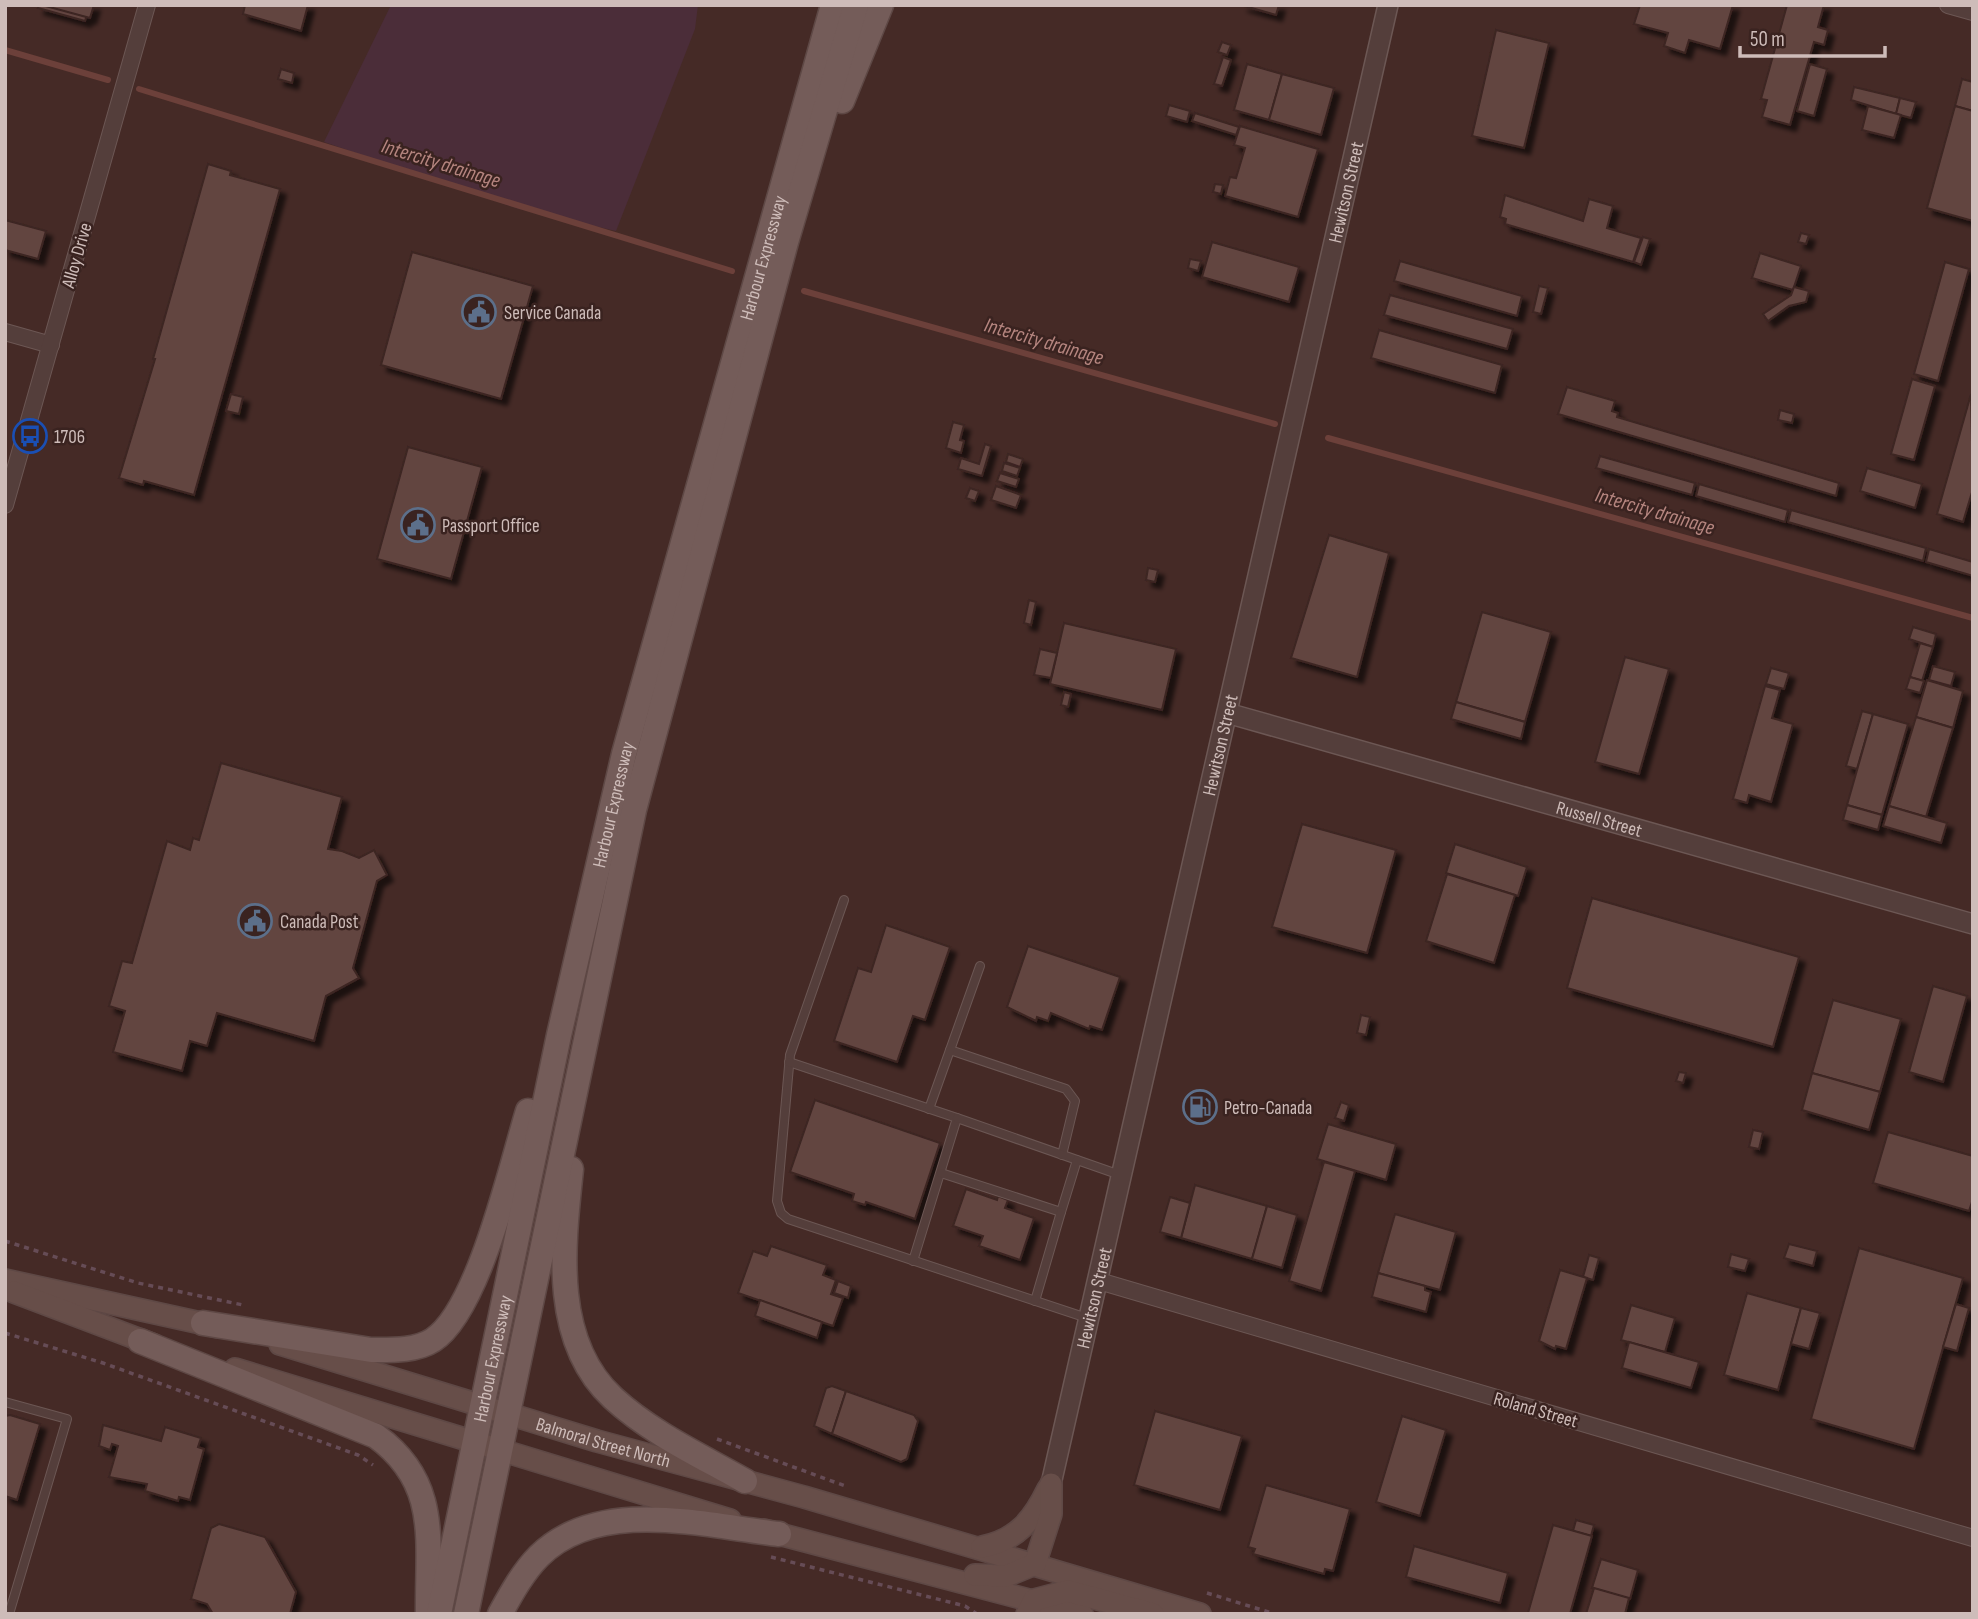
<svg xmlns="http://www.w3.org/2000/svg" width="1978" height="1619" font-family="'Sofia Sans Condensed',sans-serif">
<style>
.green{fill:#4b2d39}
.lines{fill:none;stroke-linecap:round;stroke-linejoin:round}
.stream{stroke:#6c403a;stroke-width:6}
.building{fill:#624440;stroke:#3c2522;stroke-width:2;filter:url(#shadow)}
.service-casing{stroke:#6c5754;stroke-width:10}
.minor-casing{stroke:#6c5754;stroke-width:18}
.tertiary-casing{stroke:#6c5754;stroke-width:22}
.secondary-casing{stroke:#5e4845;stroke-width:24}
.primary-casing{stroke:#5e4845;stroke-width:27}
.path{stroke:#664c56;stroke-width:3.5;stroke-dasharray:5 5;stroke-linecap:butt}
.service{stroke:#543e3b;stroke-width:8}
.minor{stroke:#543e3b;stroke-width:16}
.tertiary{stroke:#543e3b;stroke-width:19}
.secondary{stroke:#674e49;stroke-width:21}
.primary{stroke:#745c59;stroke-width:24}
.labels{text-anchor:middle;stroke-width:5;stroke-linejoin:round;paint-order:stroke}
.street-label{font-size:19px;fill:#cebcb9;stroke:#3a2320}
.poi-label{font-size:19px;fill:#cebcb9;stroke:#3a2320;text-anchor:start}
.water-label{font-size:21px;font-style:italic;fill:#b5857f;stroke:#3a2320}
</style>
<defs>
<filter id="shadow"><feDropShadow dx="6" dy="6" stdDeviation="2" flood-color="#0009"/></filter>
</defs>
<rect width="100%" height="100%" fill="#452a26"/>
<polygon class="green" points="391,5 698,5 695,29 616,231 519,209 324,142"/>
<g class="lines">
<g class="stream">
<polyline points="5,50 108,80"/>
<polyline points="139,89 732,271"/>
<polyline points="804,291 1275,424"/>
<polyline points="1328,438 1973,618"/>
</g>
</g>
<g class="building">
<polygon points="39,5 90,5 85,21 38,8"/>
<polygon points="42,5 94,5 90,18"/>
<polygon points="245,5 308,5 301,31 243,14"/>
<polygon points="1241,5 1279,5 1276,15"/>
<polygon points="1640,5 1733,5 1720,49 1689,40 1685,53 1664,46 1668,33 1634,24"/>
<polygon points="1787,5 1824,5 1818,27 1828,30 1824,45 1814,42 1790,125 1762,117 1767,100 1761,99"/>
<polygon points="1496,30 1549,43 1524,148 1472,136"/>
<polygon points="1222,42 1231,45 1227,55 1218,52"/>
<polygon points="1223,57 1231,60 1222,86 1214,84"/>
<polygon points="1247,64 1282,74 1269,120 1234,110"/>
<polygon points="1810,64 1827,69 1814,116 1797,111"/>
<polygon points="281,69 294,73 292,83 278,79"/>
<polygon points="1282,74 1334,88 1321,135 1269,120"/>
<polygon points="1962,79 1973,82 1973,111 1955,106"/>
<polygon points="1854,87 1900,98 1896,114 1851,100"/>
<polygon points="1900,98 1916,102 1911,118 1896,114"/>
<polygon points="1169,105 1190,111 1187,122 1166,116"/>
<polygon points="1868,106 1901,115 1894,138 1862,130"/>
<polygon points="1955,106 1973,111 1973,221 1927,208"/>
<polygon points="1195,113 1239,127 1236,135 1192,121"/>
<polygon points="1240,126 1318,149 1298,217 1225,196 1230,177 1236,178 1245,148 1234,145"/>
<polygon points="208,164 231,171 230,175 280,189 194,495 144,481 143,485 119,478 155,359 153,359"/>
<polygon points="1215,184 1223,185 1221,194 1213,192"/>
<polygon points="1505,195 1583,221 1589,199 1613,206 1607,228 1641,238 1633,262 1505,224 1506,219 1500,217"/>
<polygon points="5,220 46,231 38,259 5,250"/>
<polygon points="1801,233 1809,235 1806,244 1798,242"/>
<polygon points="1643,237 1650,239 1641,265 1634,262"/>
<polygon points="1212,242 1299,267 1289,302 1202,277"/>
<polygon points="412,252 533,286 501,399 381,365"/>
<polygon points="1760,253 1801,266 1793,290 1752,278"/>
<polygon points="1190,259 1201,261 1198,271 1188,268"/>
<polygon points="1400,261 1522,296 1517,316 1394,281"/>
<polygon points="1945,262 1969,269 1938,381 1914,374"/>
<polygon points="1539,286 1548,288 1541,314 1533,312"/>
<polygon points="1794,287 1809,291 1806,302 1789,306 1768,321 1763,314 1791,295"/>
<polygon points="1390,295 1513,329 1507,349 1384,315"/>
<polygon points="1379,330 1502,365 1495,393 1371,358"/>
<polygon points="1912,379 1935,386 1914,460 1891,454"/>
<polygon points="1567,387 1615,401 1612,411 1618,413 1617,417 1839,483 1836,496 1558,414"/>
<polygon points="231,394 243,397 239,414 226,411"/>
<polygon points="1971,394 1973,489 1963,522 1937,514"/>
<polygon points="1780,410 1794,414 1792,423 1778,420"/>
<polygon points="953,422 964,425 960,440 964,441 961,453 946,448"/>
<polygon points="985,444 991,446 982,476 958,469 961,458 979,464"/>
<polygon points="408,447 482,467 451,579 377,559"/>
<polygon points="1008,454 1023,459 1020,467 1006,462"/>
<polygon points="1600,456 1695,483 1692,495 1596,468"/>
<polygon points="1004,463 1020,468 1017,476 1002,471"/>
<polygon points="1867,468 1922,484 1915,508 1860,491"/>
<polygon points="1000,473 1019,479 1016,487 997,481"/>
<polygon points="1699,484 1788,510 1785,522 1696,496"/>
<polygon points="996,486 1021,495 1016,508 991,500"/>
<polygon points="970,488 979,491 975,501 966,498"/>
<polygon points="1791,510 1926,548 1923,561 1788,522"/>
<polygon points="1329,535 1389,553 1357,677 1291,658"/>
<polygon points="1929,549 1973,562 1973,576 1926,562"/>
<polygon points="1148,568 1158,570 1155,582 1146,580"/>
<polygon points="1029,600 1036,602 1031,625 1024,623"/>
<polygon points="1482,612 1551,632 1525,722 1456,702"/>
<polygon points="1064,623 1176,649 1162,710 1050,684"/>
<polygon points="1913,627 1936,634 1933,647 1909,639"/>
<polygon points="1920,643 1933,647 1922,681 1910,677"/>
<polygon points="1040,649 1057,653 1051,678 1034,675"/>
<polygon points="1625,657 1669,669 1639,774 1595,762"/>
<polygon points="1933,666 1955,672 1951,686 1929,680"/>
<polygon points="1771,668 1789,673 1784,689 1766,684"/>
<polygon points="1910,677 1924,681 1920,693 1906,689"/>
<polygon points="1927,680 1963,691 1953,728 1916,717"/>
<polygon points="1765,686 1780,690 1772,718 1793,724 1771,802 1749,795 1747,803 1733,799"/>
<polygon points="1064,692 1071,694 1068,707 1061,705"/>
<polygon points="1456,702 1525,722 1521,739 1451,719"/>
<polygon points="1862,711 1873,714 1857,769 1846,766"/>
<polygon points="1873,714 1908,724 1882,815 1847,805"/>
<polygon points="1916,717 1953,728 1926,817 1889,806"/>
<polygon points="221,763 342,797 328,849 342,851 359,858 374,850 387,875 377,881 353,968 359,978 326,996 314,1041 217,1013 207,1046 190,1041 182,1071 113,1052 125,1011 109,1006 122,961 132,963 167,841 190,850 193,838 199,840"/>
<polygon points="1847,805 1882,815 1878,830 1843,820"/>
<polygon points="1889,806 1947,823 1941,843 1883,826"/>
<polygon points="1302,824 1396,850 1367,953 1272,927"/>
<polygon points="1455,844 1527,867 1518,896 1446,873"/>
<polygon points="1447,874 1515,895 1494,963 1426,941"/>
<polygon points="1592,898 1799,957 1773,1047 1567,988"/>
<polygon points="886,925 950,947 925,1020 913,1016 897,1062 834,1041 858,968 871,972"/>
<polygon points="1028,946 1120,977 1102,1030 1090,1026 1089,1029 1051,1013 1048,1021 1037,1017 1036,1021 1007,1007"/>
<polygon points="1933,986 1967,996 1943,1082 1909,1072"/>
<polygon points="1833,1000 1901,1019 1880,1092 1812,1073"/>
<polygon points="1361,1015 1370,1017 1366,1035 1357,1033"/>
<polygon points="1679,1072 1686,1073 1683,1083 1676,1081"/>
<polygon points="1812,1073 1880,1092 1869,1130 1802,1110"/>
<polygon points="815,1100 940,1143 915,1219 866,1202 865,1205 852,1201 854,1194 790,1172"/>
<polygon points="1341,1102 1349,1105 1344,1121 1335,1118"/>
<polygon points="1328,1124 1396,1144 1386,1180 1317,1159"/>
<polygon points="1753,1130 1763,1132 1759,1149 1749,1147"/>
<polygon points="1888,1132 1973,1156 1973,1199 1969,1211 1873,1183"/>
<polygon points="1324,1162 1355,1171 1321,1291 1289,1281"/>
<polygon points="1195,1185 1267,1206 1252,1259 1181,1238"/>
<polygon points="966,1189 997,1200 998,1196 1008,1200 1005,1208 1034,1218 1020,1260 979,1246 983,1236 953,1226"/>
<polygon points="1170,1197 1190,1203 1181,1238 1160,1232"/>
<polygon points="1267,1206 1297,1215 1282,1268 1252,1259"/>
<polygon points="1395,1214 1456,1232 1440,1290 1378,1273"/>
<polygon points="1789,1244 1817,1251 1813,1266 1784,1258"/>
<polygon points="771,1246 827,1265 823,1275 836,1280 831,1294 843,1298 833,1326 738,1293 753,1251 767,1256"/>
<polygon points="1859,1248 1963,1278 1914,1449 1811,1419"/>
<polygon points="1731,1254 1749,1259 1745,1271 1728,1267"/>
<polygon points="1589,1255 1599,1258 1593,1280 1583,1277"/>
<polygon points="1560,1270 1587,1278 1566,1349 1556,1346 1555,1349 1539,1341"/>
<polygon points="1378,1273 1425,1286 1425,1290 1431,1292 1426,1312 1372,1297"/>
<polygon points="838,1281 851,1286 848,1298 834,1293"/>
<polygon points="1747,1293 1801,1308 1778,1390 1724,1375"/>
<polygon points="760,1300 822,1322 817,1338 755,1316"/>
<polygon points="1956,1304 1969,1308 1957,1351 1943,1347"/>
<polygon points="1631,1305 1675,1318 1665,1352 1621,1340"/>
<polygon points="1801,1308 1820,1313 1809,1349 1791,1344"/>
<polygon points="1629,1342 1699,1362 1691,1388 1622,1368"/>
<polygon points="832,1386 846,1391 832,1434 814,1426 826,1388"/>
<polygon points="846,1391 914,1415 918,1421 907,1459 901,1462 832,1434"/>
<polygon points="1155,1411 1242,1436 1220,1510 1134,1485"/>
<polygon points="10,1415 40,1424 17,1500 5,1496 5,1416"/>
<polygon points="1402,1416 1446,1430 1420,1516 1376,1502"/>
<polygon points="103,1425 161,1441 165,1427 201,1438 198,1447 204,1449 190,1500 179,1497 178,1501 145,1491 147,1484 109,1477 118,1446 112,1444 110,1450 99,1446"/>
<polygon points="1266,1485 1350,1509 1333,1571 1325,1569 1324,1574 1253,1554 1255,1549 1248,1547"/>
<polygon points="1576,1520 1594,1525 1591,1536 1573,1531"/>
<polygon points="219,1524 265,1537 296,1592 290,1614 213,1614 207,1604 191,1599 211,1528"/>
<polygon points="1553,1525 1592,1536 1570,1614 1531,1614 1528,1613"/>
<polygon points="1414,1546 1508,1573 1500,1603 1406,1577"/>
<polygon points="1601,1559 1638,1570 1630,1599 1592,1588"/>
<polygon points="1594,1588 1629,1598 1625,1614 1586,1614"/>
</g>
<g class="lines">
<g class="service-casing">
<g id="service">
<polyline points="844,900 790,1055 777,1201 781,1213 788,1219 1087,1318"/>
<polyline points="950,1050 1066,1089 1075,1101 1062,1155"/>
<polyline points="789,1062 957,1118 913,1261"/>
<polyline points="929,1109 980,966"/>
<polyline points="957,1118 1120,1175"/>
<polyline points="941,1173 1061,1212 1077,1160"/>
<polyline points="1035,1301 1061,1212"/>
<polyline points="5,1402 67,1419 9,1614"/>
</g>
</g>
<g class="minor-casing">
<g id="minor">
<polyline points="1948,5 1973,12"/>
<polyline points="5,332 51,345"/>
<polyline points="5,505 147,5"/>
<polyline points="1099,1281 1973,1538"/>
</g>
</g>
<g class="tertiary-casing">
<g id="tertiary">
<path id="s1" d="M1227 713 1973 924"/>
<path id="s2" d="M1051 1484 1388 5"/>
</g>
</g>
<g class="secondary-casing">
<g id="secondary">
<polyline points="5,1280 219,1327"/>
<polyline points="14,1292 154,1345"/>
<path id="s3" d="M280 1344 597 1441 804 1497 1200 1614"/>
<polyline points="235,1369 730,1520"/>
<polyline points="764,1530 1082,1614"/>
<path d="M982 1547C1017 1540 1033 1520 1048 1489"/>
<polyline points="975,1575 1006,1576 1035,1564 1051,1514 1051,1484"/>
<polyline points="1027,1614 1034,1600 1068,1591 1153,1614"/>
</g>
</g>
<g class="primary-casing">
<g id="primary">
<polyline points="842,101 881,5"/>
<path d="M571 1169C563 1245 551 1341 613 1398 651 1433 701 1456 745 1481"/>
<path d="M203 1323 371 1350C391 1350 416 1351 433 1340 479 1310 511 1166 528 1111"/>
<path d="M140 1341 376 1436C441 1483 427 1542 428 1614"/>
<path id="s4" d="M439 1614 559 1035 624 754 833 5"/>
<polyline points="466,1614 634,810 786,242 856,5"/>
<path d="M500 1614C511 1594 523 1572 539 1556 600 1496 706 1526 779 1534"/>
</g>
</g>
<g class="path">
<polyline points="5,1241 138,1283 243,1305"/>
<polyline points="5,1333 103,1363 358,1455 373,1465"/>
<polyline points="717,1439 848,1487"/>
<polyline points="771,1557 965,1606 977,1614"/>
<polyline points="1207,1593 1275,1614"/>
</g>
<use href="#service" class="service"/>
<use href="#minor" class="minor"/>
<use href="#tertiary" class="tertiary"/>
<use href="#secondary" class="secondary"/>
<use href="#primary" class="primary"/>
</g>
<defs>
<g id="civic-ring" transform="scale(1.75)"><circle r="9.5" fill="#3a2320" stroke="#5c6f8a" stroke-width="1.5"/><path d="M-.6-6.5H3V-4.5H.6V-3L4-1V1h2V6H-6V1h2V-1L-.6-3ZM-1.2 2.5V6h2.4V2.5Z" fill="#5c6f8a"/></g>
<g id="bus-ring" transform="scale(1.75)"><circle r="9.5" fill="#3a2320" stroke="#1a4fb4" stroke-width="1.5"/><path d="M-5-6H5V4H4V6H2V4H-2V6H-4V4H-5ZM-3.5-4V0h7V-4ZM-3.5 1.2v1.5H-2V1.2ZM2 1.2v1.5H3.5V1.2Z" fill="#1a4fb4"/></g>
<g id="fuel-ring" transform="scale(1.75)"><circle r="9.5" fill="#3a2320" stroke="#5c6f8a" stroke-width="1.5"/><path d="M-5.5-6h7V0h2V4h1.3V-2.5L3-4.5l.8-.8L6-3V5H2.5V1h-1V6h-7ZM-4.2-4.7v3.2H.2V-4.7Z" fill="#5c6f8a"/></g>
</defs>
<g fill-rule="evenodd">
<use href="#civic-ring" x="479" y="312"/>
<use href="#bus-ring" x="30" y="436"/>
<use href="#civic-ring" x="418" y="525"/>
<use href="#civic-ring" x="255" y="921"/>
<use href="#fuel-ring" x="1200" y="1107"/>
</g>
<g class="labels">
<g class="street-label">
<text dy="7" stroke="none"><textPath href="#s2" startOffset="1325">Hewitson Street</textPath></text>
<text transform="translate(76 255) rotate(-74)" y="7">Alloy Drive</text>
<text dy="7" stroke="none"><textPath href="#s4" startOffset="1395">Harbour Expressway</textPath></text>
<text dy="7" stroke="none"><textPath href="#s2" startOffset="758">Hewitson Street</textPath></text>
<text dy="7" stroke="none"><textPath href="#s4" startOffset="828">Harbour Expressway</textPath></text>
<text dy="7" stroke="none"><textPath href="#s1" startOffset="387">Russell Street</textPath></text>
<text dy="7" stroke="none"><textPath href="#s2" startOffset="191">Hewitson Street</textPath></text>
<text dy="7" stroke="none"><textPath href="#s4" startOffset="261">Harbour Expressway</textPath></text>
<text transform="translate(1536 1409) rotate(16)" y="7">Roland Street</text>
<text dy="7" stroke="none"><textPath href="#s3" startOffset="338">Balmoral Street North</textPath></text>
</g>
<g class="poi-label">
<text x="504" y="319">Service Canada</text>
<text x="54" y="443">1706</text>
<text x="442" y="532">Passport Office</text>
<text x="280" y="928">Canada Post</text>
<text x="1224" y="1114">Petro-Canada</text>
</g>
<g class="water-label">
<text transform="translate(441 163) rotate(17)" y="7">Intercity drainage</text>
<text transform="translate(1044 341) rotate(16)" y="7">Intercity drainage</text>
<text transform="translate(1655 511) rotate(16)" y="7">Intercity drainage</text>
</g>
</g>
<rect width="1978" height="1619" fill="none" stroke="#cebcb9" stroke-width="14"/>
<path d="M1740 46v10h145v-10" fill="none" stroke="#cebcb9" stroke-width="3.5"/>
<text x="1750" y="46" font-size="21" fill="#cebcb9" stroke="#3a2320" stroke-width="5" paint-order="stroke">50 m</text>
</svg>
